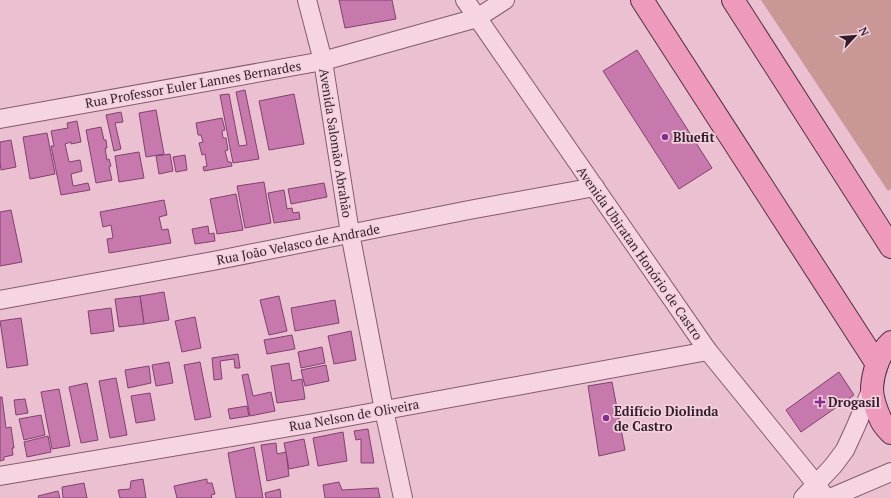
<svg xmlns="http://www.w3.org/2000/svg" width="891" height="498" font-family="'PT Serif',serif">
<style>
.green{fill:#c89796}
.building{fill:#c779ae;stroke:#81416e}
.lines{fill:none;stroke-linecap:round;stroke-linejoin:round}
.minor-casing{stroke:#835a71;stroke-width:20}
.major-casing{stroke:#512e44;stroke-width:24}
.minor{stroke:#f6d4e1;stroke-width:18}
.major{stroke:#ed9abc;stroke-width:22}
.poi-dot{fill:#842d8f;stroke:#f3d0de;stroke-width:1.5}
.labels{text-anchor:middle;stroke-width:3.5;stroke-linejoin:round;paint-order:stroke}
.street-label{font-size:13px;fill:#341d2b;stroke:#f3d0de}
.poi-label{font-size:13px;font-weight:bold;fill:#341d2b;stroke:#f3d0de;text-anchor:start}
</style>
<rect width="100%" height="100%" fill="#ebc1d2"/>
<polygon class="green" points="761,0 891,0 891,189 888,191"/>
<g class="building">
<polygon points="339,0 392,0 396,19 345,28"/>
<polygon points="637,50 712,168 679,189 603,71"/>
<polygon points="245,90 259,159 233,163 220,95 229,94 239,146 247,145 236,92"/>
<polygon points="294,94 304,144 269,150 259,101"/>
<polygon points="156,110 164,154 146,157 139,113"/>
<polygon points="121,112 123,122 115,123 121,149 114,151 106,115"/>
<polygon points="222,118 225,130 222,131 223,138 226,138 228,150 225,151 228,162 231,162 232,166 204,171 203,167 207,166 205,154 202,155 199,143 203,142 201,135 198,135 196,123"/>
<polygon points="77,121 81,142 71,144 71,142 65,144 69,162 80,160 82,171 71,174 73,186 88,183 90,190 61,195 51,146 54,146 51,131 68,128 67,123"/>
<polygon points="101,127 104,140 106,140 107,148 105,148 107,160 109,159 111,166 109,167 112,180 96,183 86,130"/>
<polygon points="47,133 55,174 30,179 23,137"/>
<polygon points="11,140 16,167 1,170 0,162 0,142"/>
<polygon points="139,152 144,178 119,182 115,156"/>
<polygon points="170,154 173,171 159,174 156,156"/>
<polygon points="185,155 187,170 176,172 173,157"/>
<polygon points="264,182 271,223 245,228 237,186"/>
<polygon points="324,183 327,197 291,204 288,189"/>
<polygon points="284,190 287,209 292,208 293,213 299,212 300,219 274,223 268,193"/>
<polygon points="236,194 243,230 217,234 210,199"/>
<polygon points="164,200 167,215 159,217 162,230 168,229 171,243 109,253 107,239 113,238 111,225 103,227 100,212"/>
<polygon points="11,210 22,262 0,266 0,212"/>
<polygon points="208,226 209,234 214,233 215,241 195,244 192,229"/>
<polygon points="164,292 169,320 144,324 140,296"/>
<polygon points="140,296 144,324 119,327 115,299"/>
<polygon points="279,296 287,331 269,335 260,300"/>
<polygon points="335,300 339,323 295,331 291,308"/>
<polygon points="111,308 114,331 91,334 88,311"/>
<polygon points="195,317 201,348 182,352 175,321"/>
<polygon points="21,318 28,365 7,368 0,321"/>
<polygon points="351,331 356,360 334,364 328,336"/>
<polygon points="292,335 295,349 267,354 264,340"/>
<polygon points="322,347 325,363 301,368 298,352"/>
<polygon points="238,354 240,368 235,368 234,359 220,361 222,379 214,380 212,358"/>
<polygon points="169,362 173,383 156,386 152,365"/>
<polygon points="200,362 211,417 195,420 184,365"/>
<polygon points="289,363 292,381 302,379 305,399 277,403 271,366"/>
<polygon points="326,365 329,381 305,386 301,370"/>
<polygon points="149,366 151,383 128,388 125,370"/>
<polygon points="839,372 854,395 801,432 786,410"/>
<polygon points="248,374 253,396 271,392 275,411 250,416 242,375"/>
<polygon points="116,378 127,435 110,438 99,381"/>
<polygon points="612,382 625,450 599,456 588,386"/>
<polygon points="87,383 98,440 81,443 69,387"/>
<polygon points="59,389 70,446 52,449 41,392"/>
<polygon points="150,393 155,420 136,423 131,396"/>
<polygon points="0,397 2,397 6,428 11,427 14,448 12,448 13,455 4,457 4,460 0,461"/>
<polygon points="25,399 28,413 16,415 14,400"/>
<polygon points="247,406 249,416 230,419 228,409"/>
<polygon points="41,415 45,435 24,440 19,419"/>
<polygon points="368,429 374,463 361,463 361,439 356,440 354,431"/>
<polygon points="343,432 347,461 318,466 313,438"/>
<polygon points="48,436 51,452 27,457 24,442"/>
<polygon points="304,439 309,465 289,469 284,443"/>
<polygon points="276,443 277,454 286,452 289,476 267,481 261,445"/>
<polygon points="254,447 263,498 236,498 228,453"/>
<polygon points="143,479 146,498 120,498 118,490 130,489 131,481"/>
<polygon points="207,479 207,483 212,483 215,494 211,495 212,498 177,498 174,486"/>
<polygon points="339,482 342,490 378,488 380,498 325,498 323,485"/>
<polygon points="84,483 87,498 63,498 62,487"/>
<polygon points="280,489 281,498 266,498 265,493"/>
<polygon points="58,491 60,498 39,498 38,496"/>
</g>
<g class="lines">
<g class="minor-casing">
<g id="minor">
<polyline points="307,0 323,61 350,233 384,410 403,498"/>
<polyline points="465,0 708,351 816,484 826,498"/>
<polyline points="0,119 323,61 477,18 505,0"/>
<polyline points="0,300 213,261 469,210 595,187"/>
<polyline points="0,476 314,423 708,351"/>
<polyline points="803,498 816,484 833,466 845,450 856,426 872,388"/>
<polyline points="830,498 891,472"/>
</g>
</g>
<g class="major-casing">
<g id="major">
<polyline points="642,0 877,364"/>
<polyline points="733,0 891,247"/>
<path d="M891 342C879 353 873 372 872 388 872 398 876 409 880 418 882 424 887 429 891 433"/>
</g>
</g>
<use href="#minor" class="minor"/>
<use href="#major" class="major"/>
</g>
<g class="poi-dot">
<circle cx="665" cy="137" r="4"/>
<path d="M818 396h4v4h4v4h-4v4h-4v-4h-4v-4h4z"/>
<circle cx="606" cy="418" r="4"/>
</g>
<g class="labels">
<g class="street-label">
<text transform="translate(193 84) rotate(-10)" y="5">Rua Professor Euler Lannes Bernardes</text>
<text transform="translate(336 143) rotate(81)" y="5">Avenida Salomão Abrahão</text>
<text transform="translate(298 244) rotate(-11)" y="5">Rua João Velasco de Andrade</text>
<text transform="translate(640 253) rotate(55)" y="5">Avenida Ubiratan Honório de Castro</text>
<text transform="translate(354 415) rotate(-10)" y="5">Rua Nelson de Oliveira</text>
</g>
<g class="poi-label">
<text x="673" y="142">Bluefit</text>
<text x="828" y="407">Drogasil</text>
<text x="614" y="416">Edifício Diolinda<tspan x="614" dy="15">de Castro</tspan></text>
</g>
</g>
<g transform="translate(855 36) rotate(64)" stroke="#f3d0de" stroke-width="3" paint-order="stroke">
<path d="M0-3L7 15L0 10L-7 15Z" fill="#341d2b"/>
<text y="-6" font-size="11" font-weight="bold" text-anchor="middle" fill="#341d2b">N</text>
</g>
</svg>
